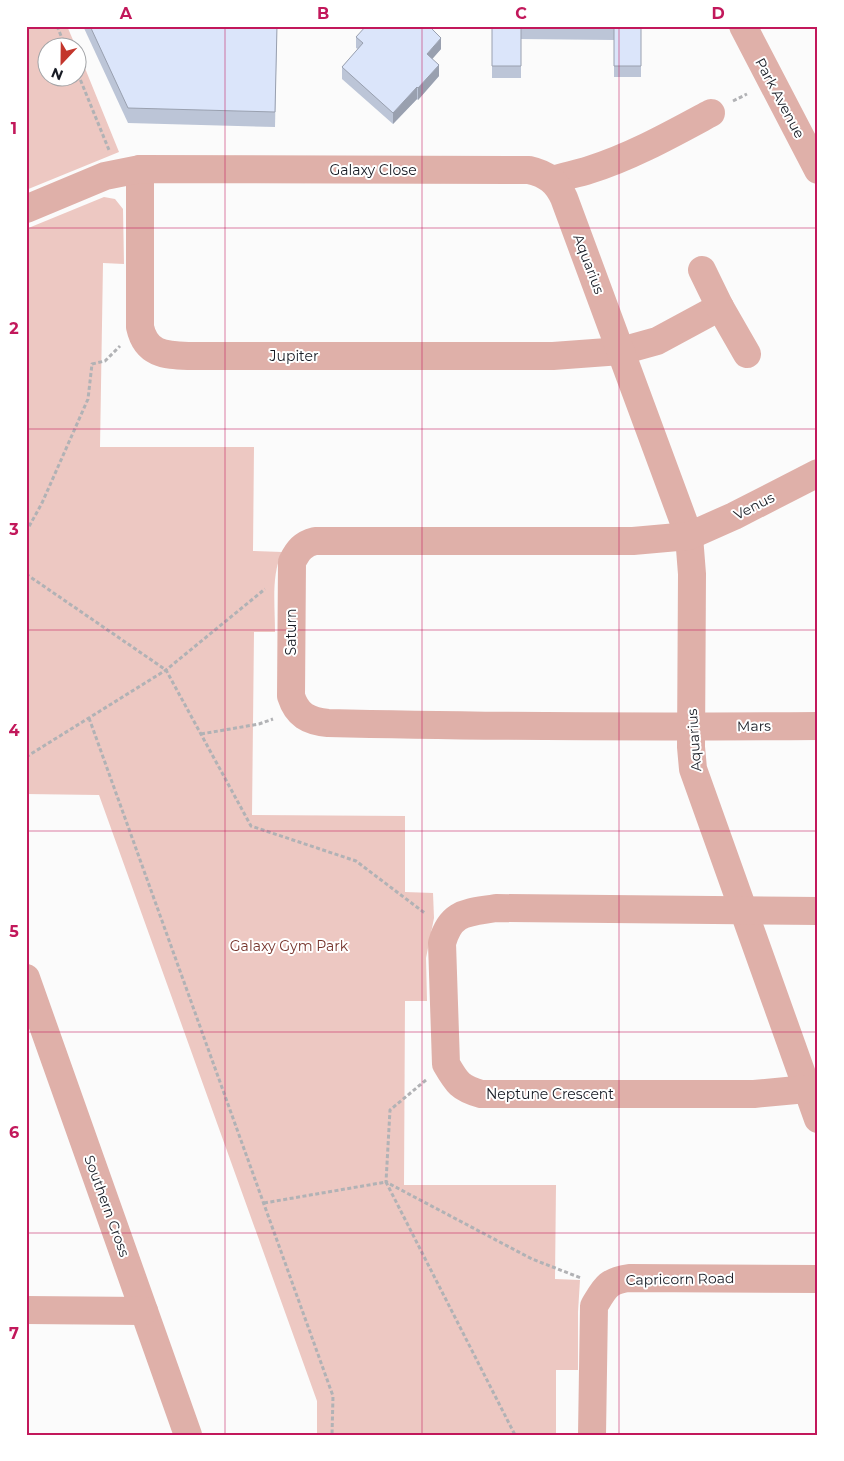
<svg xmlns="http://www.w3.org/2000/svg" width="844" height="1461" font-family="Montserrat,sans-serif">
<style>
.green{fill:#edc8c2}
.lines{fill:none;stroke-linecap:round;stroke-linejoin:round}
.path{stroke:#b1b2b5;stroke-width:3;stroke-dasharray:4 2.5;stroke-linecap:butt}
.minor{stroke:#dfb0a9;stroke-width:28}
.wall{fill:#bcc5d7}
.shaded-wall{fill:#99a0af}
.building{fill:#dbe5fa;stroke:#99a0af}
.grid{fill:none;stroke:#c2185b;stroke-width:1;stroke-opacity:0.55}
.labels{text-anchor:middle;stroke-width:4;stroke-linejoin:round;paint-order:stroke}
.street-label{font-size:14px;fill:#171b24;stroke:#fff}
.park-label{font-size:14px;fill:#75332b;stroke:#fff}
.neatline{fill:none;stroke:#c2185b;stroke-width:2}
.grid-label{font-size:16px;text-anchor:middle;font-weight:bold;fill:#c2185b}
</style>
<rect width="100%" height="100%" fill="#fbfbfb"/>
<g class="green">
<polygon points="26,26 67,26 76,47 48,48 48,78 78,78 78,51 119,152 26,190"/>
<path d="M104 197 115 199 123 209 124 264 103 263 100 447H254L253 551 282 552C271 576 275 605 275 632H254L252 815 405 816V892L433 893 434 918 426 958 427 1001H405L404 1185H556L555 1279 580 1280 578 1312V1370H556V1435H317V1401L99 795 26 794V229Z"/>
</g>
<g class="lines">
<g class="path">
<polyline points="57,26 66,48"/>
<polyline points="78,74 109,150"/>
<polyline points="733,101 747,94"/>
<polyline points="26,532 42,503 88,399 92,364 105,361 120,346"/>
<polyline points="26,574 166,670 251,826 356,861 426,914"/>
<polyline points="89,718 333,1396 332,1435"/>
<polyline points="201,734 259,724 273,719"/>
<polyline points="26,757 166,670 265,589"/>
<polyline points="426,1080 390,1110 386,1182 532,1259 581,1278"/>
<polyline points="264,1203 386,1182 515,1435"/>
</g>
<g class="minor">
<polyline points="743,26 818,170"/>
<path d="M140 169V327C146 354 164 355 188 356H553L621 351 657 341 720 307"/>
<path d="M552 180C564 176 577 174 589 170 631 157 672 134 711 113"/>
<path d="M26 209 105 176 140 169 529 170C547 174 557 182 564 198L689 536 692 574 691 747 693 769 818 1119"/>
<polyline points="702,270 720,307 747,354"/>
<path d="M818 473 734 516 689 536 633 541H315C303 544 298 550 292 562L291 696C297 715 308 721 328 723 491 727 654 727 818 726"/>
<polyline points="26,978 188,1435"/>
<path d="M807 1089 754 1094H481C460 1088 457 1083 446 1064L442 943C451 911 467 913 496 908L818 911"/>
<polyline points="26,1310 144,1311"/>
<path d="M592 1435 594 1306C605 1288 607 1281 629 1278L818 1279"/>
</g>
</g>
<g class="wall">
<polygon points="83,26 277,26 275,127 128,123"/>
<polygon points="492,26 641,26 641,77 614,77 614,40 521,39 521,78 492,78"/>
<polygon points="356,37 441,49 432,59 439,76 418,100 417,99 393,124 342,79 342,67 358,49 356,48"/>
</g>
<g class="shaded-wall">
<polygon points="441,38 441,49 427,65 427,54"/>
<polygon points="439,65 439,76 418,100 418,88"/>
<polygon points="417,87 417,99 393,124 393,113"/>
</g>
<g class="building">
<polygon points="90,26 277,26 275,112 128,108"/>
<polygon points="366,26 429,26 441,38 427,54 439,65 418,88 417,87 393,113 342,67 363,43 356,37"/>
<polygon points="492,26 641,26 641,66 614,66 614,28 521,28 521,66 492,66"/>
</g>
<path class="grid" d="M225 26V1435M422 26V1435M619 26V1435M26 228H818M26 429H818M26 630H818M26 831H818M26 1032H818M26 1233H818"/>
<g class="labels">
<g class="street-label">
<text transform="translate(780 98) rotate(62)" y="5">Park Avenue</text>
<text x="373" y="175">Galaxy Close</text>
<text transform="translate(589 264) rotate(69)" y="5">Aquarius</text>
<text x="294" y="361">Jupiter</text>
<text transform="translate(754 506) rotate(-27)" y="5">Venus</text>
<text transform="translate(291 632) rotate(-90)" y="5">Saturn</text>
<text transform="translate(754 726) rotate(-1)" y="5">Mars</text>
<text transform="translate(694 740) rotate(-94)" y="5">Aquarius</text>
<text x="550" y="1099">Neptune Crescent</text>
<text transform="translate(107 1206) rotate(70)" y="5">Southern Cross</text>
<text transform="translate(680 1279) rotate(-1)" y="5">Capricorn Road</text>
</g>
<g class="park-label">
<text x="289" y="951">Galaxy Gym Park</text>
</g>
</g>
<rect width="844" height="1461" fill="none" stroke="#ffffff" stroke-width="55"/>
<g transform="translate(62 62) rotate(202)"><circle r="24" fill="#ffffff" stroke="#a2a4a7"/>
<path d="M0-4L9 19L0 12L-9 19Z" fill="#c3362c"/>
<text y="-8" font-size="14" font-weight="bold" text-anchor="middle" fill="#171b24">N</text>
</g>
<rect x="28" y="28" width="788" height="1406" class="neatline"/>
<g class="grid-label">
<text x="126" y="19">A</text>
<text x="323" y="19">B</text>
<text x="521" y="19">C</text>
<text x="718" y="19">D</text>
<text x="14" y="134">1</text>
<text x="14" y="334">2</text>
<text x="14" y="535">3</text>
<text x="14" y="736">4</text>
<text x="14" y="937">5</text>
<text x="14" y="1138">6</text>
<text x="14" y="1339">7</text>
</g>
</svg>
